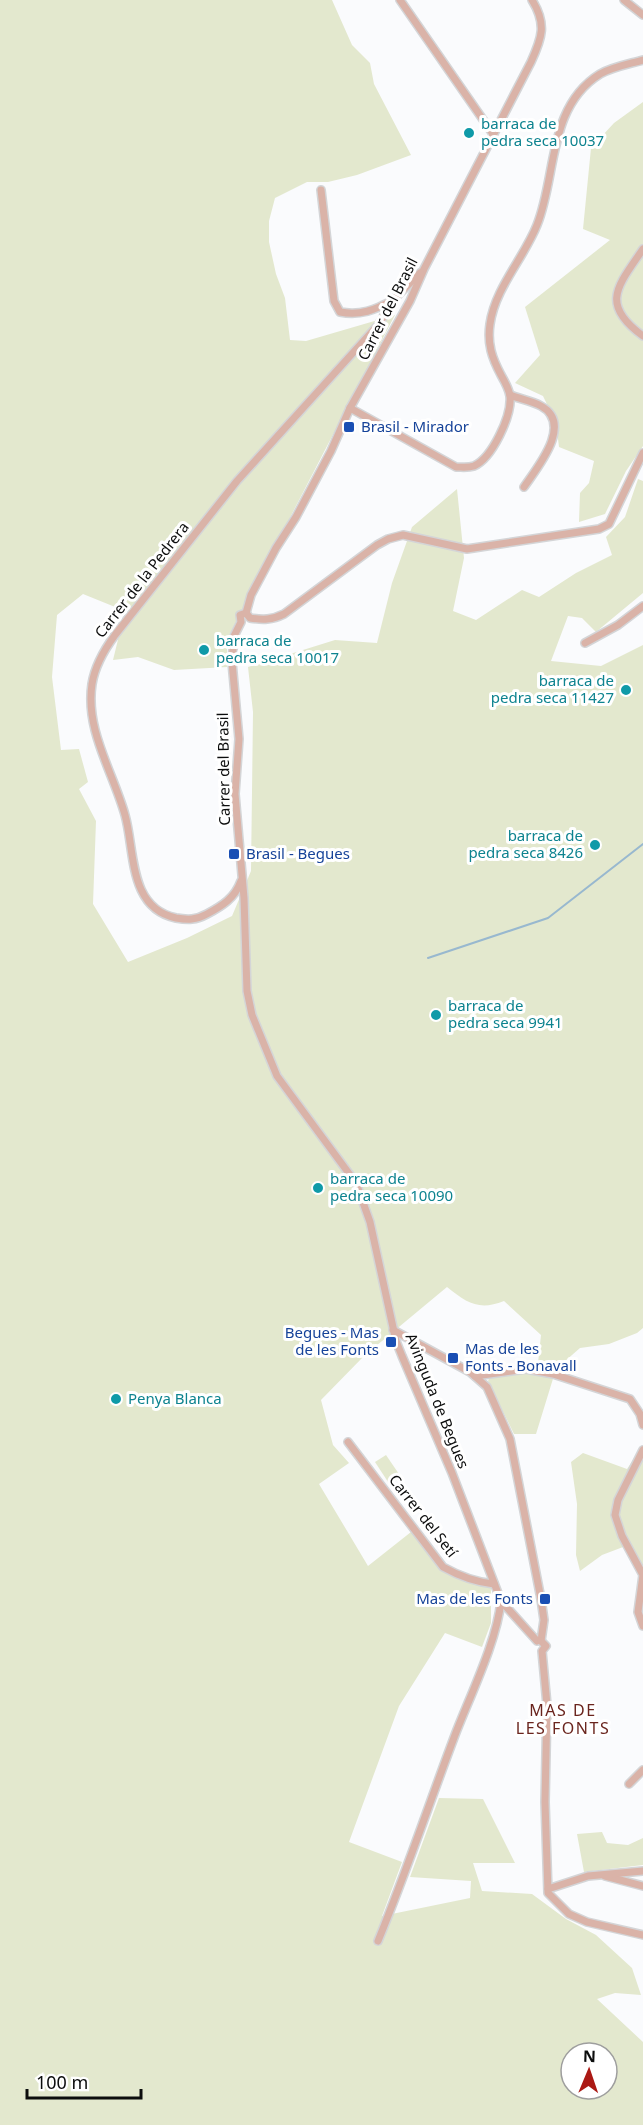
<svg xmlns="http://www.w3.org/2000/svg" width="643" height="2125" font-family="'Noto Sans',sans-serif">
<style>
.green{fill:#e3e8ce;fill-rule:evenodd}
.lines{fill:none;stroke-linecap:round;stroke-linejoin:round}
.stream{stroke:#98b8cf;stroke-width:2}
.street-casing{stroke:#d4d5d7;stroke-width:10}
.street{stroke:#dab3a8;stroke-width:7}
.culture-dot{fill:#0f9aa8;stroke:#fff;stroke-width:2}
.transit-dot{fill:#1a4fb4;stroke:#fff;stroke-width:2}
.labels{text-anchor:middle;stroke-width:6;stroke-linejoin:round;paint-order:stroke}
.culture-label{font-size:15px;fill:#0d838f;stroke:#fff;text-anchor:start}
.street-label{font-size:15px;fill:#0c0d0d;stroke:#fff}
.transit-label{font-size:15px;fill:#164399;stroke:#fff;text-anchor:start}
.neighbourhood-label{font-size:16px;letter-spacing:1.5px;fill:#6a251e;stroke:#fff}
</style>
<rect width="100%" height="100%" fill="#fafbfd"/>
<g class="green">
<path d="M0 0H332L352 45 370 63 374 84 411 155 357 175 328 182H307L275 198 269 221V242L276 274 285 298 290 340 306 341 395 315 227 639V667L174 670 138 657 113 660 125 611 83 594 57 615 52 677 61 750 79 749 88 782 79 789 96 821 93 904 128 962 187 938 232 916 251 871 253 712 248 667 335 640 377 643 392 583 412 527 457 489 464 558 453 611 476 620 522 590 539 597 576 573 612 555 606 537 625 517 638 479 643 481V593L596 632 582 618 568 616 551 661 601 666 643 645V1328L637 1333 609 1344 580 1348 556 1369 536 1434H514L488 1381 495 1365 534 1366 538 1363 541 1335 504 1301C479 1311 467 1303 447 1287L364 1356 321 1400 333 1445 349 1463 319 1484 368 1566 411 1532C438 1564 448 1580 491 1588V1623L482 1647 445 1633 399 1706 349 1842 402 1862 382 1916 470 1898 471 1881 410 1877 439 1798 483 1799 515 1863H473L482 1891 532 1894 566 1919 596 1935 632 1968 641 1995 615 1993 597 1999 643 2042V2125H0ZM571 2053H607V2089H571Z"/>
<polygon points="643,102 643,446 626,471 605,514 579,522 580,493 589,483 594,461 559,447 556,423 543,396 515,383 540,355 525,307 610,240 583,229 591,148 614,123"/>
<polygon points="643,1445 643,1567 631,1544 602,1555 580,1571 576,1555 577,1504 571,1462 583,1453 627,1469"/>
<polygon points="386,1455 401,1477 390,1485 375,1462"/>
<polygon points="602,1832 607,1843 628,1845 643,1838 643,1865 584,1872 577,1834"/>
</g>
<g class="lines">
<polyline class="stream" points="428,958 548,918 643,844"/>
<g class="street-casing">
<g id="street">
<polyline points="400,0 493,134"/>
<path d="M532 0C547 24 542 38 531 62L424 269 410 301 350 408 331 451 296 517 276 548 251 595 246 613 240 615 241 622 234 636 232 662 239 739 235 794 244 898 247 991 252 1015 277 1076 356 1183 370 1222 396 1341 402 1356 452 1473 501 1601 537 1641"/>
<polyline points="624,0 643,15"/>
<path d="M321 190 334 301 340 312C360 316 375 310 393 300"/>
<path d="M643 249C618 286 599 304 643 336"/>
<path d="M510 395C520 399 532 401 541 406 574 424 537 468 524 487"/>
<path d="M350 408 456 467C462 467 468 468 474 466 492 458 512 416 510 396 509 389 505 382 501 375 492 358 487 344 490 324 495 288 524 258 537 225 557 176 547 107 600 74 612 67 629 64 643 60"/>
<path d="M246 613 250 618C263 620 272 620 284 614L377 545 388 539 403 535 467 549 599 529 609 524 643 453"/>
<polyline points="585,643 618,625 643,606"/>
<path d="M241 881C235 898 222 906 207 914 196 920 188 920 176 918 128 908 135 850 125 815 113 772 85 730 92 684 95 665 104 650 115 635L237 481 379 324 393 300 420 273"/>
<polyline points="393,1330 470,1372 487,1387 510,1439 541,1599 544,1620 541,1641"/>
<polyline points="475,1376 526,1369 553,1374 630,1399 640,1414 643,1425"/>
<path d="M348 1442 443 1567C459 1576 475 1582 494 1584"/>
<polyline points="643,1450 618,1500 615,1515 622,1536 643,1575 638,1612 643,1626"/>
<polyline points="541,1641 546,1646 542,1651 547,1705 545,1802 548,1893 569,1914 587,1922 643,1935"/>
<polyline points="629,1784 643,1770"/>
<polyline points="605,1876 643,1886"/>
<polyline points="548,1889 588,1876 643,1871"/>
<path d="M378 1941C406 1873 429 1804 455 1735 470 1696 497 1641 501 1601"/>
</g>
</g>
<use href="#street" class="street"/>
</g>
<g class="culture-dot">
<circle cx="469" cy="133" r="6"/>
<circle cx="204" cy="650" r="6"/>
<circle cx="626" cy="690" r="6"/>
<circle cx="595" cy="845" r="6"/>
<circle cx="436" cy="1015" r="6"/>
<circle cx="318" cy="1188" r="6"/>
<circle cx="116" cy="1399" r="6"/>
</g>
<g class="transit-dot">
<rect x="343" y="421" width="12" height="12" rx="3"/>
<rect x="228" y="848" width="12" height="12" rx="3"/>
<rect x="385" y="1336" width="12" height="12" rx="3"/>
<rect x="447" y="1352" width="12" height="12" rx="3"/>
<rect x="539" y="1593" width="12" height="12" rx="3"/>
</g>
<g class="labels">
<g class="culture-label">
<text x="481" y="129">barraca de<tspan x="481" dy="17">pedra seca 10037</tspan></text>
<text x="216" y="646">barraca de<tspan x="216" dy="17">pedra seca 10017</tspan></text>
<text x="614" y="686" text-anchor="end">barraca de<tspan x="614" dy="17">pedra seca 11427</tspan></text>
<text x="583" y="841" text-anchor="end">barraca de<tspan x="583" dy="17">pedra seca 8426</tspan></text>
<text x="448" y="1011">barraca de<tspan x="448" dy="17">pedra seca 9941</tspan></text>
<text x="330" y="1184">barraca de<tspan x="330" dy="17">pedra seca 10090</tspan></text>
<text x="128" y="1404">Penya Blanca</text>
</g>
<g class="street-label">
<text transform="translate(388 309) rotate(-63)" y="5">Carrer del Brasil</text>
<text transform="translate(142 580) rotate(-52)" y="5">Carrer de la Pedrera</text>
<text transform="translate(224 769) rotate(-91)" y="5">Carrer del Brasil</text>
<text transform="translate(437 1401) rotate(68)" y="5">Avinguda de Begues</text>
<text transform="translate(423 1516) rotate(52)" y="5">Carrer del Setí</text>
</g>
<g class="transit-label">
<text x="361" y="432">Brasil - Mirador</text>
<text x="246" y="859">Brasil - Begues</text>
<text x="379" y="1338" text-anchor="end">Begues - Mas<tspan x="379" dy="17">de les Fonts</tspan></text>
<text x="465" y="1354">Mas de les<tspan x="465" dy="17">Fonts - Bonavall</tspan></text>
<text x="533" y="1604" text-anchor="end">Mas de les Fonts</text>
</g>
<g class="neighbourhood-label">
<text x="563" y="1716">MAS DE<tspan x="563" dy="18">LES FONTS</tspan></text>
</g>
</g>
<g transform="translate(589 2071) rotate(2)"><circle r="28" fill="#ffffff" stroke="#9e9e9e" stroke-width="1.5"/>
<path d="M0-4.5L10 22L0 15L-10 22Z" fill="#ab1914"/>
<text y="-9" font-size="16" font-weight="bold" text-anchor="middle" fill="#0c0d0d">N</text>
</g>
<path d="M27 2089v9h114v-9" fill="none" stroke="#0c0d0d" stroke-width="3"/>
<text x="36" y="2089" font-size="18" fill="#0c0d0d" stroke="#ffffff" stroke-width="4.5" paint-order="stroke">100 m</text>
</svg>
